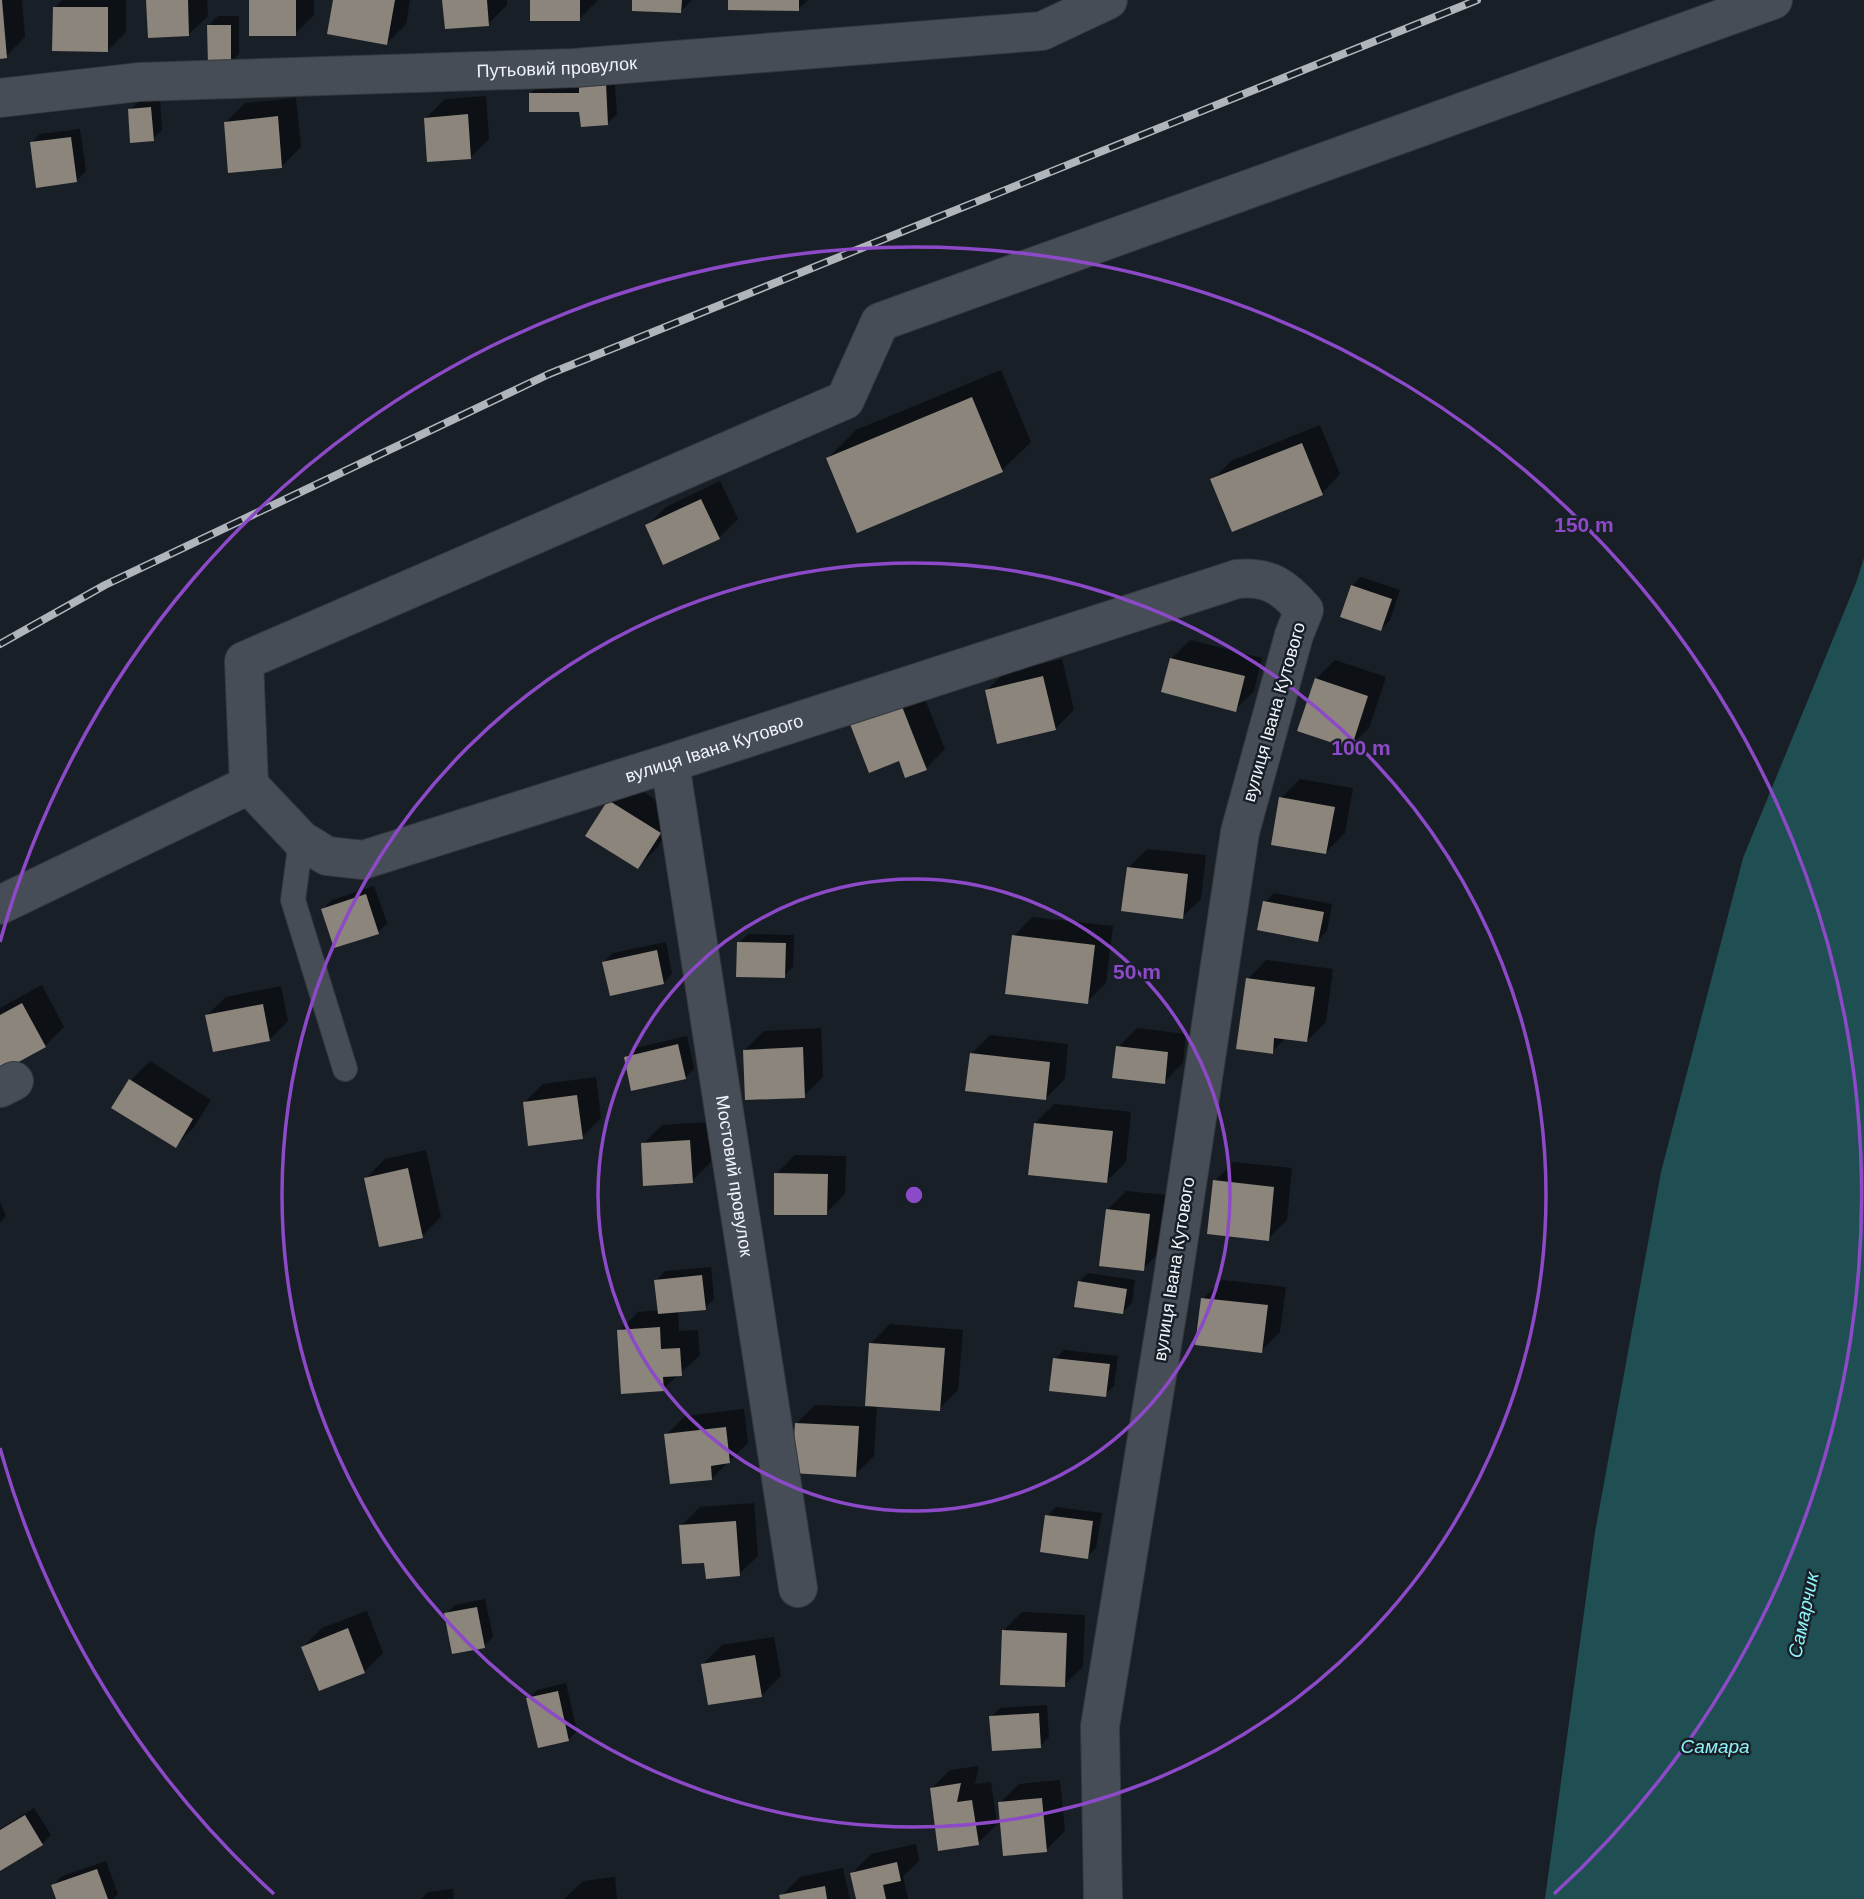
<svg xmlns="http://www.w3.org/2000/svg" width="1864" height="1899" font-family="Arial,sans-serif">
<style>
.water{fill:#1f4f52}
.shadow{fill:#0007}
.building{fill:#8c857b}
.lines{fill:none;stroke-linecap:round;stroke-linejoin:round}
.service-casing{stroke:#34383e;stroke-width:26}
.minor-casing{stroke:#34383e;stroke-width:40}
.service{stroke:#474d56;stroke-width:24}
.minor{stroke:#474d56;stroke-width:38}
.rail-casing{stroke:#b0b4bb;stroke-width:8}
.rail{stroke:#191f27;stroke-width:5;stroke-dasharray:16;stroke-linecap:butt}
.ring{fill:none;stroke:#8d4ac8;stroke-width:3.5}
.labels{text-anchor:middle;stroke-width:5;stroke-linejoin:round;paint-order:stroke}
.street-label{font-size:18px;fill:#f1f4fa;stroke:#191f27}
.water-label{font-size:19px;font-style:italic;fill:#8ef3f9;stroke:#191f27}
.centre{fill:#8d4ac8;stroke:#191f27;stroke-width:3.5}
.ring-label{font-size:21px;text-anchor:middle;font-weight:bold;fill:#8d4ac8;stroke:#191f27;stroke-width:5;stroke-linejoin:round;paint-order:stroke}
</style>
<rect width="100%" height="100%" fill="#191f27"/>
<polygon class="water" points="1864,558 1864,1899 1545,1899 1595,1532 1661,1172 1743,858 1856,583"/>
<g class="shadow">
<polygon points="0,0 22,0 25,37 6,56 0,57"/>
<polygon points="62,0 126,0 126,32 107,51 54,8"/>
<polygon points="148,0 207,0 208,16 189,34"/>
<polygon points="251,0 314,0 314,15 295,34"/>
<polygon points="335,0 410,0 406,24 387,43"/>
<polygon points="444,0 507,0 507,5 488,24"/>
<polygon points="532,0 598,0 579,19"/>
<polygon points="634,0 692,0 681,11"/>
<polygon points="730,0 808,0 798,9"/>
<polygon points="218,16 239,16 239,54 230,63 209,25"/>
<polygon points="614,75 617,114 608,123 581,111 531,93 540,84"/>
<polygon points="486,96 489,139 470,158 426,118 445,99"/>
<polygon points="296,98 301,147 282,166 226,122 245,103"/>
<polygon points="160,99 162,130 153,139 130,110 139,101"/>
<polygon points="80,129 86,171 77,180 31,143 40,134"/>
<polygon points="1001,370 1031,442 1002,470 858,531 828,458 856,430"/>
<polygon points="1320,425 1340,474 1322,493 1213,480 1231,461"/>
<polygon points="720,481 738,519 719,538 647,526 666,507"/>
<polygon points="1361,577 1400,590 1390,620 1381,629 1352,586"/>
<polygon points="1190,640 1262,658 1254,691 1235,710 1171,659"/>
<polygon points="1062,659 1074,710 1055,729 986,691 1005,672"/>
<polygon points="1335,660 1386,677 1369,728 1350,747 1316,679"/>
<polygon points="920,687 945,749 926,768 900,759 871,706"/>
<polygon points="1300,779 1353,788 1345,833 1326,852 1281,798"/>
<polygon points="628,782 678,814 657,848 638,867 609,801"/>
<polygon points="1147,849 1206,855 1201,899 1182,917 1128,868"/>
<polygon points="374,886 387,923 378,932 323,909 332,900"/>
<polygon points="1274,893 1332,904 1327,931 1318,940 1265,902"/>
<polygon points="1032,917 1113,926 1106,983 1087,1002 1014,936"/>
<polygon points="748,934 794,935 793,967 784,976 739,943"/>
<polygon points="666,942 672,974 663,983 604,962 613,953"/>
<polygon points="1266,960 1333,969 1326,1022 1307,1041 1286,1038 1272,1052 1248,979"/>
<polygon points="42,985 64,1027 45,1046 0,1070 0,1008"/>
<polygon points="281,986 288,1021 269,1040 207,1015 226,997"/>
<polygon points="821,1028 823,1077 804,1096 745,1050 764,1031"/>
<polygon points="1137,1028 1186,1034 1183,1063 1164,1082 1118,1047"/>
<polygon points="990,1035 1068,1044 1065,1079 1046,1098 971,1054"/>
<polygon points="687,1036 694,1069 685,1078 626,1057 635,1048"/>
<polygon points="150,1061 211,1100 194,1127 176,1146 131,1080"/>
<polygon points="596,1077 601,1118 582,1137 524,1103 543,1084"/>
<polygon points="1054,1104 1131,1112 1126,1162 1107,1181 1035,1123"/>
<polygon points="709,1122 711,1162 692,1181 643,1144 662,1125"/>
<polygon points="426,1150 441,1217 422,1236 366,1178 385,1159"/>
<polygon points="795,1155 846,1156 845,1194 826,1213 776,1174"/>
<polygon points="1233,1162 1292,1168 1287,1220 1268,1239 1215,1181"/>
<polygon points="1126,1191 1168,1195 1162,1250 1143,1269 1107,1210"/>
<polygon points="0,1202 6,1216 0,1222"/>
<polygon points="711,1267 714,1299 705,1308 678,1311 679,1331 698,1330 700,1355 663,1389 619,1331 638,1312 659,1310 656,1281 665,1271"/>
<polygon points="1088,1273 1135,1280 1132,1303 1123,1312 1079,1282"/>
<polygon points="1222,1280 1286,1287 1280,1332 1261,1351 1203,1299"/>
<polygon points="890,1324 963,1330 958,1390 939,1409 877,1405 874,1456 855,1475 796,1424 815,1405 866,1407 871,1343"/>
<polygon points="1064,1350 1118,1356 1114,1386 1105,1395 1055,1359"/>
<polygon points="744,1409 748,1443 712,1478 666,1435 685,1416"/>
<polygon points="754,1503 758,1556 739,1574 706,1561 681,1526 700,1507"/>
<polygon points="1056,1507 1102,1513 1096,1548 1087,1557 1047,1516"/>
<polygon points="485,1599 493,1637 484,1646 446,1614 455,1605"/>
<polygon points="367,1611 383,1653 364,1672 303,1647 322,1628"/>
<polygon points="1022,1612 1085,1615 1083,1667 1064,1685 1003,1631"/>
<polygon points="774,1637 781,1676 762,1695 703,1664 722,1645"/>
<polygon points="566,1683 577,1731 568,1740 528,1699 537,1690"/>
<polygon points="1047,1705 1049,1737 1040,1746 991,1717 1000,1708"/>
<polygon points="979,1766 975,1784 991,1782 997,1824 978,1843 931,1789 950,1770"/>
<polygon points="1060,1780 1065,1831 1046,1850 1000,1803 1019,1784"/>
<polygon points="34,1808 51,1835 42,1844 0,1867 0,1829"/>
<polygon points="916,1844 919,1861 903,1876 908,1899 858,1899 852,1873 871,1854"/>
<polygon points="106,1861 118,1894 113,1899 58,1899 53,1885 62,1876"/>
<polygon points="843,1868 850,1899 782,1899 781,1896 800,1877"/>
<polygon points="615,1877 617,1899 564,1899 583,1881"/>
<polygon points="453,1889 454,1899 421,1899 428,1892"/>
</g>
<g class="building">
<polygon points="0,0 2,0 7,58 0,59"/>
<polygon points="146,0 188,0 189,36 148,38"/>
<rect x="249" y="0" width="47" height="36"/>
<polygon points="333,0 395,0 387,45 327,34"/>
<polygon points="442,0 487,0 489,26 445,29"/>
<rect x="530" y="0" width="50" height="21"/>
<polygon points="632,0 682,0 681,13 632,11"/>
<polygon points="728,0 799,0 799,11 728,10"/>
<polygon points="53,7 108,7 108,52 52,51"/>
<polygon points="207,25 231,25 231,64 208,65"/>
<polygon points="606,83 608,125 581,127 579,112 529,112 529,93 579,93 579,85"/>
<polygon points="151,107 154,141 130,143 128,109"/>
<polygon points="468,114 471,159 427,162 424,118"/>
<polygon points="278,116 282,168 228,173 224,122"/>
<polygon points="71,137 77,182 36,188 30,142"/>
<polygon points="972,397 1003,472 857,533 826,458"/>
<polygon points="1302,443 1323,495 1232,532 1210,479"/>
<polygon points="701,499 720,539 663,565 645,525"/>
<polygon points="1351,585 1392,599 1381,631 1340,617"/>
<polygon points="1170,658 1245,676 1236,712 1161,692"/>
<polygon points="1043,676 1056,730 997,744 985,690"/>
<polygon points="1315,678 1368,696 1351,749 1297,731"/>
<polygon points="901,704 927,770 905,778 899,761 869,773 850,724"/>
<polygon points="1279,797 1335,807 1326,854 1271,845"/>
<polygon points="608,800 661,833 638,869 585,836"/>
<polygon points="1127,867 1188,874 1183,919 1121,911"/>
<polygon points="366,894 379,934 334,948 321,909"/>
<polygon points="1263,901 1324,912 1318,942 1257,930"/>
<polygon points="1012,935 1095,945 1088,1004 1005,994"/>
<polygon points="737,942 786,943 785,978 736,977"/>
<polygon points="657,950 664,984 610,996 602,962"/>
<polygon points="1246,978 1315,987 1307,1042 1274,1038 1273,1054 1236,1049"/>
<polygon points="22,1003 46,1047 0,1072 0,1015"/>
<polygon points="263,1004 270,1041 213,1052 205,1015"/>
<polygon points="678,1044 686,1079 631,1091 624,1057"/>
<polygon points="1116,1046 1168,1052 1165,1084 1112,1078"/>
<polygon points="803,1047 805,1098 745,1100 743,1050"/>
<polygon points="970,1053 1050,1062 1046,1100 965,1091"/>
<polygon points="129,1079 193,1119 176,1148 111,1108"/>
<polygon points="577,1095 583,1139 528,1146 523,1102"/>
<polygon points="1034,1123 1113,1131 1107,1183 1028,1175"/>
<polygon points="690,1140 693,1183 643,1186 641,1143"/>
<polygon points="408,1168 423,1238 379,1247 364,1178"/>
<polygon points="774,1173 828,1174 827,1215 774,1215"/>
<polygon points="1213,1180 1274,1187 1269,1241 1207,1234"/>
<polygon points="1106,1209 1150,1214 1144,1271 1099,1266"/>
<polygon points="702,1275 706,1310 658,1314 654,1280"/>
<polygon points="1078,1281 1127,1289 1123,1314 1074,1307"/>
<polygon points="1201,1298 1268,1305 1262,1353 1195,1345"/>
<polygon points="660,1327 661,1349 680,1348 682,1376 663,1377 664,1391 621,1394 617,1330"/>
<polygon points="869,1343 945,1348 940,1411 865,1406"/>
<polygon points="1053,1358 1110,1364 1106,1397 1049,1391"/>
<polygon points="795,1423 859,1426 856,1477 792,1473"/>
<polygon points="726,1427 730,1463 711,1466 712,1480 670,1484 664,1434"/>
<polygon points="1045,1515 1093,1521 1088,1559 1040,1552"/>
<polygon points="736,1521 740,1576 706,1579 704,1563 682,1564 679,1525"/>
<polygon points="477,1607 485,1648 452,1654 444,1613"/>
<polygon points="348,1628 365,1673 319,1691 301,1647"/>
<polygon points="1002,1630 1067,1633 1065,1687 1000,1685"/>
<polygon points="755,1655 762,1697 708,1705 701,1664"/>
<polygon points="558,1691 569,1741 538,1748 526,1698"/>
<polygon points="1039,1713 1041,1748 992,1751 989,1716"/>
<polygon points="961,1783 957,1802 972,1800 979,1845 938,1851 930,1788"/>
<polygon points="1042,1798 1047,1852 1003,1856 998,1802"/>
<polygon points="25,1815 43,1845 0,1871 0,1830"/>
<polygon points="897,1862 901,1881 883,1885 886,1899 856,1899 850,1873"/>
<polygon points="97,1869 108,1899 56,1899 51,1885"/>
<polygon points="825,1886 827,1899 780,1899 779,1895"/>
</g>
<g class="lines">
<g class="service-casing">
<polyline id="service" points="301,840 293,900 345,1069"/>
</g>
<g class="minor-casing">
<g id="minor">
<path id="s1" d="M0 98 139 82 574 68 1042 31 1108 0"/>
<path id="s2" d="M670 763 798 1588"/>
<path id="s3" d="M249 785 301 840 327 856 363 860 670 763 1237 579C1269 576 1284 587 1304 610L1294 635 1240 832 1172 1284 1100 1726 1103 1899"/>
<polyline points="0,905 249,785 244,661 845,400 880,322 1773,0"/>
<polyline points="0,1088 14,1081"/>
</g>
</g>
<use href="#service" class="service"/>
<use href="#minor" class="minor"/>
<g class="rail-casing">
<polyline id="rail" points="0,644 105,585 549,374 1477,0"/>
</g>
<use href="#rail" class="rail"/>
</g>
<g class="ring">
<circle cx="914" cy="1195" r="316"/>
<circle cx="914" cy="1195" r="632"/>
<path d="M274 1894A948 948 0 0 1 0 1448M0 942A948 948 0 1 1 1554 1894"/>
</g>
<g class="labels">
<g class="street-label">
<text dy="6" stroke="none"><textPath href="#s1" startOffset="558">Путьовий провулок</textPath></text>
<text transform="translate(1274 712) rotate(-74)" y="6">вулиця Івана Кутового</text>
<text dy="6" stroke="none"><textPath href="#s3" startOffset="511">вулиця Івана Кутового</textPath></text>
<text dy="6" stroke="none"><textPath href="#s2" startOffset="418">Мостовий провулок</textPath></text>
<text transform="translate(1174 1269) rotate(-81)" y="6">вулиця Івана Кутового</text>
</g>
<g class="water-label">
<text transform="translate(1803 1615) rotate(-78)" y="7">Самарчик</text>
<text x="1715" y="1753">Самара</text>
</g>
</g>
<circle cx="914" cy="1195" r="10" class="centre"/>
<g class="ring-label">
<text x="1584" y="532">150 m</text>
<text x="1361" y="755">100 m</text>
<text x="1137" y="979">50 m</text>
</g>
</svg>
